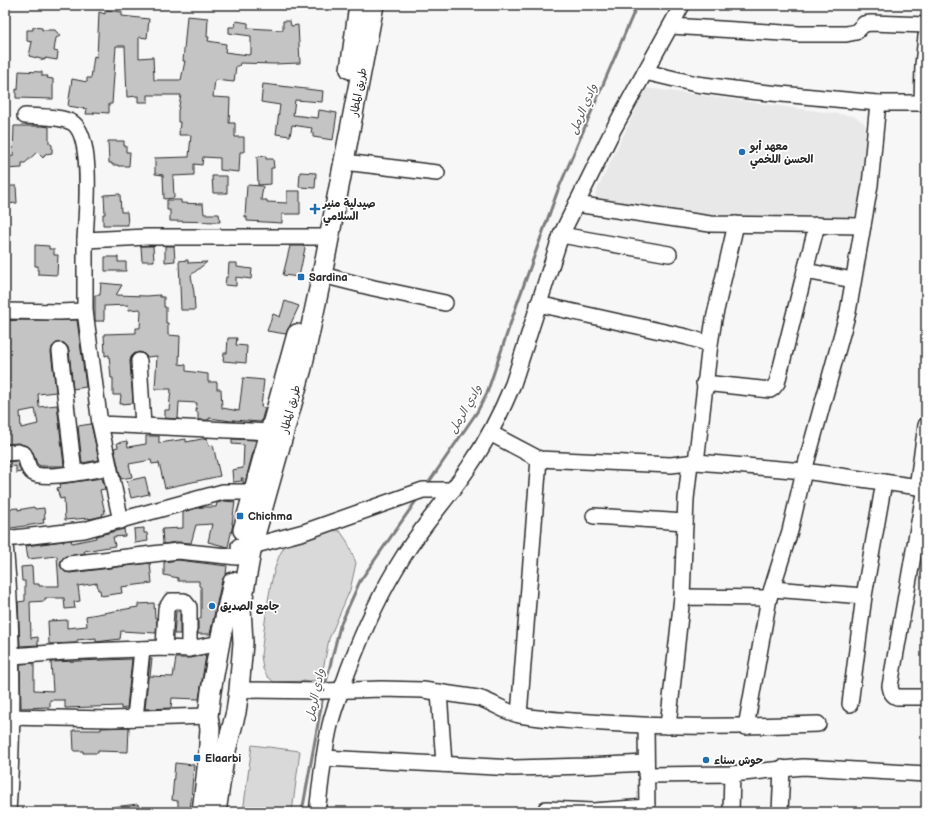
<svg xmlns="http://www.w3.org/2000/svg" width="931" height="817" font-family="'Balsamiq Sans','Playpen Sans Arabic',sans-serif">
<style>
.built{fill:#e8e8e8}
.green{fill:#d9d9d9;stroke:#828282}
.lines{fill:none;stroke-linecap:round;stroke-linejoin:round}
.stream{stroke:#7b7b7b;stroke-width:3}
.building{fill:#c4c4c4;stroke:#2b2b2b;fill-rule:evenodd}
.minor-casing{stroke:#2b2b2b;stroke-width:18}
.major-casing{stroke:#2b2b2b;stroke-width:22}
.minor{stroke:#fff;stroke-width:15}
.major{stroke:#fff;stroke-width:19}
.poi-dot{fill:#1f6fb2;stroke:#fff;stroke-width:1.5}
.labels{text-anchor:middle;stroke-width:3.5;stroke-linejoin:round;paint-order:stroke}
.street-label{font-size:11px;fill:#2b2b2b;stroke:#fff}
.poi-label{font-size:11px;font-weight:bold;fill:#2b2b2b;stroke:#fff;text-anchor:start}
.water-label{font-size:12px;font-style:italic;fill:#5a5a5a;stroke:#fff}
</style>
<rect width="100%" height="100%" fill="#f7f7f7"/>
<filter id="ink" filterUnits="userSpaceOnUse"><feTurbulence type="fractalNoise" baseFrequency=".025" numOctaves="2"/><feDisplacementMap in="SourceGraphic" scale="8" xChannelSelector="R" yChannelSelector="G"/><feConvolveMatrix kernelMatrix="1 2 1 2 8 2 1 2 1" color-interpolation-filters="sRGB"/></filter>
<g filter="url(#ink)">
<polygon class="built" points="646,88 854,116 864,123 869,134 860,209 850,220 711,221 602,205 595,194"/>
<g class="green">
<path d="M325 530 340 531 347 541 356 563 350 590 329 639 324 665 319 679 310 681 274 682 268 677 263 669 261 655C264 634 270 554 288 544 297 538 315 534 325 530Z"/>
<polygon points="252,745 300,751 292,812 243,812"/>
</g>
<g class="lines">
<g class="stream">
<polyline points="427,485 477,412 487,393 518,301 558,190 637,5"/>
<polyline points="325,686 340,626 360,581 418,498"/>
<polyline points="302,812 323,696"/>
</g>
</g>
<g class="building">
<polygon points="105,10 122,12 122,16 149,19 147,38 139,37 139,58 153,57 154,80 181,80 185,61 183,61 187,16 208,18 207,37 209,37 208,41 226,44 225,52 248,55 251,54 251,36 229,33 229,27 235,27 236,21 248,23 248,28 283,30 283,21 290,21 291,26 298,25 300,63 274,64 240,63 239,66 236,66 234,82 215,80 213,97 230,98 229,123 235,123 235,137 244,137 244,152 240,152 239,172 220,170 220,158 203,157 202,165 194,164 194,175 173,176 174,198 164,199 163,175 155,174 155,158 189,157 191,135 179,135 180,122 178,122 178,111 181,95 148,95 148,102 138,102 138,96 127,97 125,46 116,46 112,104 109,104 109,113 94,112 94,114 86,114 87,109 68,106 72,79 87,82 87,78 91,78 94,56 97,57 99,12 105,14"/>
<polygon points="33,27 42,28 42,30 55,30 60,36 56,38 54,51 58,52 57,60 45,58 45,60 29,56 32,42 27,41 27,30 33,30"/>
<polygon points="19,71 42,72 42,76 48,76 47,78 53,79 53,99 16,98 16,89 18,90"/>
<polygon points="263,84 323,91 322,102 295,100 293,115 318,118 319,110 337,113 333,140 313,137 313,133 311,133 312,128 292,125 290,136 276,134 280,105 261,102"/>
<polygon points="14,126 43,126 49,127 49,143 52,145 52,153 45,154 43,158 37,152 25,163 22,163 22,168 5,169 5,157 13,156"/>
<polygon points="108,141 124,141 124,146 126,146 126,152 130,152 129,166 118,166 118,165 112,165 112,163 109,163"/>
<polygon points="266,156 266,159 273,159 274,168 271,168 271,184 258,185 257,157"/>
<polygon points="300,172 316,173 315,188 299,187"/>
<polygon points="212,176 227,176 227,193 213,193"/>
<polygon points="247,185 263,186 261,200 267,200 267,202 287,203 287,191 300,191 300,214 282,214 282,223 247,221 247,217 245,217"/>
<polygon points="5,186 16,186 17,203 5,204"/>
<polygon points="120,194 121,212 127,212 128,225 103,225 103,214 105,214 104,195"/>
<polygon points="167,200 181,200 181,203 203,204 204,214 219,214 220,222 170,221 170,210 167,210"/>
<polygon points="35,245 49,246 49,249 54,249 54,255 58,255 57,275 38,274 38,266 35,266"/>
<polygon points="141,246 153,246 154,261 142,261"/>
<polygon points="165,246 174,246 175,261 165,262"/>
<polygon points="290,246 303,246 305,248 299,277 283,275"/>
<polygon points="105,257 118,257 118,262 126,262 126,271 105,271"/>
<polygon points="188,260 188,263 207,262 191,275 194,293 195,310 181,310 179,261"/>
<polygon points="229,263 237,263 237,267 252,269 251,279 236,277 236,286 225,285 226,277 228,277"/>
<polygon points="101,283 122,285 116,295 147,296 160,295 160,297 164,297 164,307 166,307 166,323 168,323 168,335 180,336 179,364 186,365 186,371 208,374 208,382 217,382 217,389 221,389 222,408 239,411 243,378 264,380 261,407 265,408 261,422 233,420 235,421 231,421 209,418 209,420 198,420 198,412 196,412 197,403 179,402 178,419 165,418 165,410 169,410 171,389 155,389 157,356 147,357 143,353 139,352 134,354 131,357 130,361 133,403 120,404 121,395 113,395 113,378 111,378 109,355 105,356 104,334 136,333 136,328 140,328 141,311 140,309 129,310 128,305 104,306 104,321 95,321 95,295 100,295"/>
<polygon points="285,301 299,306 286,334 267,331 273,314 280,317"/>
<path d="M22 320H77L86 387 73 389 69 350 67 346 64 343 59 342 55 344 52 347 51 352 56 392 38 394 39 407 57 405 64 466H41L37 464 33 452 27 446 18 443 6 444V431H5V321ZM35 409 38 424 21 428 20 412Z"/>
<polygon points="228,338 237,338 236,345 247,346 246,363 223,361 224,353 227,353"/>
<polygon points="91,424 99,460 82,463 78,426"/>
<polygon points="146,436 159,436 159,443 186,439 186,442 207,438 209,446 213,445 220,476 165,488 159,463 152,464 151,460 129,464 132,477 121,479 114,448 118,447 117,443 127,441 128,447 146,444"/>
<polygon points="232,439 256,440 245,483 243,483 243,478 241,478 242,481 233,482 232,470 243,468 244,445 232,444"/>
<polygon points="17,461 21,472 16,473 16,466 5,467 5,462"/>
<polygon points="145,477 149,494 131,498 127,481"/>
<polygon points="102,478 105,489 100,490 105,513 102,514 103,516 89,519 89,518 65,520 64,498 60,499 57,488 61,487 60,484"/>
<polygon points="224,501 235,502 232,524 233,524 228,547 208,542 212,524 196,525 191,543 177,542 163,544 162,529 183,528 183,512 201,507 216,507 217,503"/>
<polygon points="34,507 35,509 44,508 45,519 43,519 44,523 5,529 5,509 18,508 18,510"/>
<polygon points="144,528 144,533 147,533 148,541 135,543 134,529"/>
<polygon points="124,529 125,536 113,537 115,546 84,551 85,553 64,557 61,561 60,565 62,569 65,572 70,573 150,563 152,583 121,587 122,593 101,596 100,590 98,590 97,583 78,586 80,601 74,602 75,608 65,609 64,598 45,598 45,601 30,602 31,638 38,637 38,645 20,646 18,602 25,601 25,581 22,581 21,567 32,566 33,584 39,584 39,586 59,586 57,556 28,559 26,546 71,540 72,543 96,538 96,536"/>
<polygon points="178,560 227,566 226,574 222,580 210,634 198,634 198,620 201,618 201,587 199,586 199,581 178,581 178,578 164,575 164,562"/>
<polygon points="154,603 155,618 157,618 156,633 121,631 120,639 96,642 96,638 77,640 77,643 49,644 48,621 67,620 67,628 87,626 86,616 138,607 138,604"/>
<polygon points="176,611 180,611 180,634 174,634"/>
<polygon points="206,655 199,699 172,698 171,708 145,709 150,659 152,659 150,676 173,677 176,658 191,658"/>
<polygon points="132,659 127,708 121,709 121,706 65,708 65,700 50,700 50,707 21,708 20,664 34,663 34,690 53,691 51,662"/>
<polygon points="129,727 128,752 98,751 98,753 83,753 83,751 74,751 73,730 101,730 101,728"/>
<polygon points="175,763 194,765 190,812 178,812 178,801 172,800"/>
<polygon points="138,804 139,812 114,812 114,807"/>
</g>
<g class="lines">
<g class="minor-casing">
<g id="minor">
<polyline points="671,26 799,34 846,34 856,32 864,24 871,23 926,25"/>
<polyline points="645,72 696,84 749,91 878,103 926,103"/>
<polyline points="922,103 923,65 926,36"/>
<path d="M25 116C38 117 62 116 73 123 94 138 86 216 85 240"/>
<polyline points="344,162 437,173"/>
<polyline points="576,204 710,224 863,226"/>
<polyline points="561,235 669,254"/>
<polyline points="805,271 817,225"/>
<polyline points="322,275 374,288 445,303"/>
<polyline points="538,304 687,337 710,344 696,462"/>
<polyline points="5,311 59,312 85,311"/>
<polyline points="710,344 714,319 736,224"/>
<polyline points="60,351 74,473"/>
<polyline points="139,361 143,426"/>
<polyline points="704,383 770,390 773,388 777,383 805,271 853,280"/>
<polyline points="100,424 121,521"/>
<polyline points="490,433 539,459 671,465 696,462 722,464 804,471 926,488"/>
<polyline points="280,435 270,432 100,424 85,311 85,240 147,237 329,237"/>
<path d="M5 453 18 452 24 454C28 460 26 468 33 473 43 481 95 470 109 467"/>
<polyline points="917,487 926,425"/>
<path d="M925 488 890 686C891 692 892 695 897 697H926"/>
<polyline points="594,516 685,522"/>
<polyline points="5,539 84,530 223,492 253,492 264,495"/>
<path d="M5 543C13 632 14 722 8 812"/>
<polyline points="239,546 252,546 304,532 423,490 453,490"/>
<polyline points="69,564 178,551 237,557"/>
<polyline points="772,589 864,596 884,482"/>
<polyline points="682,597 686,499 690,463"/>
<polyline points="164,648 166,609 171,601 184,601 189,607 189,649"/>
<polyline points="12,656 65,652 164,648 189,649 220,643"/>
<path d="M239 690 324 691 381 689 423 690 478 698C493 702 504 712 520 715 543 720 566 720 590 722 666 728 742 727 818 724"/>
<polyline points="439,692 444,764"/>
<polyline points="850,704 864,596"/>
<polyline points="519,715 539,459"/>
<polyline points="5,717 111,719 208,716"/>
<polyline points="135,718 142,649"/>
<polyline points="646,726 647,812"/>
<polyline points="668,726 682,597 769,598"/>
<polyline points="746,727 769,598 790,531 804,471 848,312 870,185 878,103"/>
<polyline points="324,758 514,768 587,766 646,763"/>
<polyline points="646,775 732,774 803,767 926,774"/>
<polyline points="546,809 593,811 647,807"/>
<path d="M317 812C321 783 323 754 330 725 334 707 342 689 348 671 363 631 380 593 403 557 423 525 448 498 469 467 487 441 501 413 513 384L561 235 613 130 682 5"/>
<polyline points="731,812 732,774"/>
<polyline points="780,812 782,768"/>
</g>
</g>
<g class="major-casing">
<g id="major">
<polyline points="350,69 359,5"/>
<polyline points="243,530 297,334"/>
<polyline points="202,812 208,760 210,729 208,716 211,691 221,636 233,582"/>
<polyline points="216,812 224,758 236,712 239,690 243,643 241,608 252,546 302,368 322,275 374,5"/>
</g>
</g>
<use href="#minor" class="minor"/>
<use href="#major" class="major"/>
</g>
</g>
<g class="poi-dot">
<circle cx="742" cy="152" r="4"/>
<path d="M313 203h4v4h4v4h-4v4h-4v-4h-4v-4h4z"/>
<rect x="297" y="273" width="8" height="8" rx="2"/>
<rect x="236" y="512" width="8" height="8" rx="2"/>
<circle cx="212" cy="606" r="4"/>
<rect x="193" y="754" width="8" height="8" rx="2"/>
<circle cx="706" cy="760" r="4"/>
</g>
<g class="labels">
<g class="street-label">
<text transform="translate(358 92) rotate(-79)" y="4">طريق المطار</text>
<text transform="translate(290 409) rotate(-75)" y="4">طريق المطار</text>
</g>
<g class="poi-label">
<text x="750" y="150">معهد أبو<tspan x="750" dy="13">الحسن اللخمي</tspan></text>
<text x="323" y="207">صيدلية منير<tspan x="323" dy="13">السلامي</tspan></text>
<text x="309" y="281">Sardina</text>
<text x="248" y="520">Chichma</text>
<text x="220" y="610">جامع الصديق</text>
<text x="205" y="762">Elaarbi</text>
<text x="714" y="764">حوش سناء</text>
</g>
<g class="water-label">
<text transform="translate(583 109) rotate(-67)" y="4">وادي الرمل</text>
<text transform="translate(465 409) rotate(-60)" y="4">وادي الرمل</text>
<text transform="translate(315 695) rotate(-78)" y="4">وادي الرمل</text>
</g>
</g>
<rect width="931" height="817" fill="none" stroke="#fff" stroke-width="20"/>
<rect x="10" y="10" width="911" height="797" fill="none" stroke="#2b2b2b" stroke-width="1.5" filter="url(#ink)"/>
</svg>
